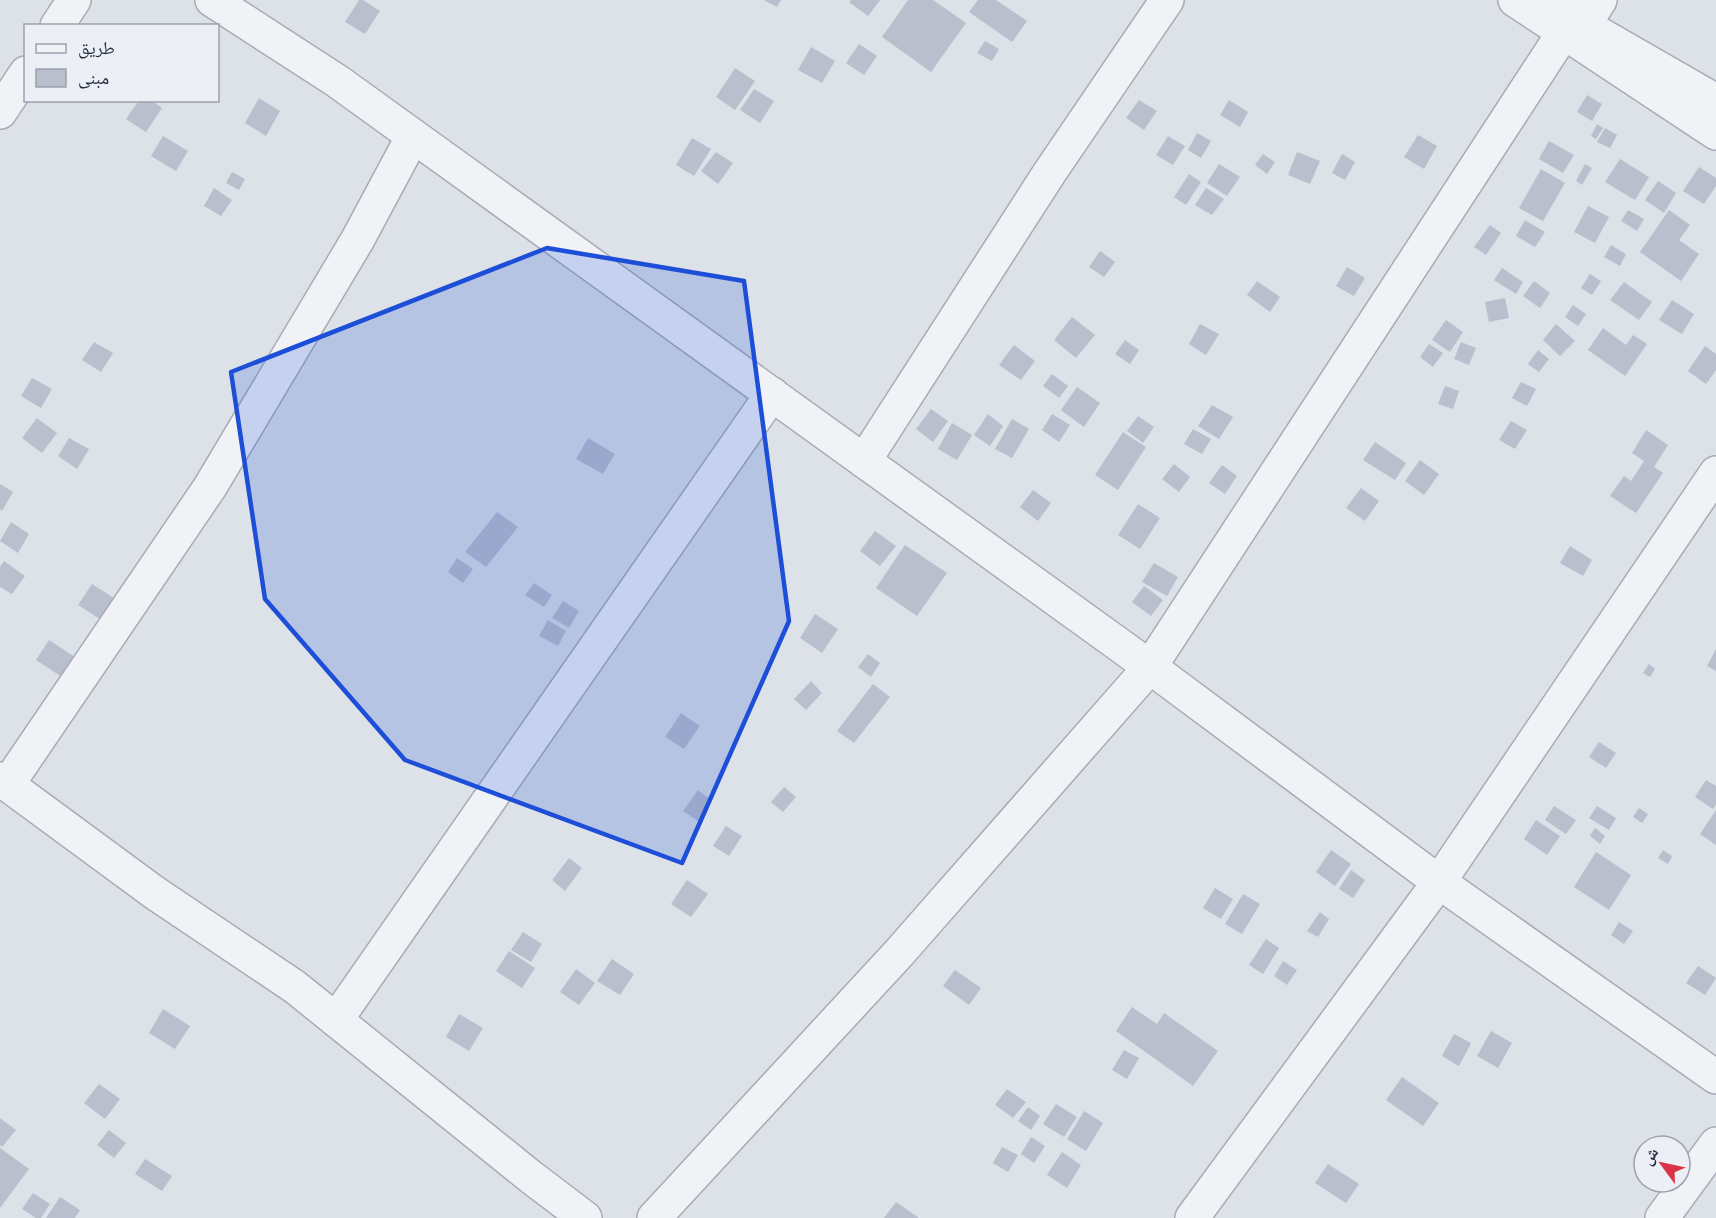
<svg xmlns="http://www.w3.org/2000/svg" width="1716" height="1218" font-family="Cabin,'Noto Naskh Arabic',sans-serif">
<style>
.building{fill:#b9bfcc}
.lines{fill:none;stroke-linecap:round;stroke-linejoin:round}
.minor-casing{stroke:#a6abb6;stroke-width:36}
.tertiary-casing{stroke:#a6abb6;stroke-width:36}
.minor{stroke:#f0f2f6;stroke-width:33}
.tertiary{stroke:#f0f2f6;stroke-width:33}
.marked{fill:#1d4ed8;fill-opacity:0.2;stroke:#1d4ed8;stroke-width:4.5;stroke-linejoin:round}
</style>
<rect width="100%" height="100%" fill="#dde1e8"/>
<g class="building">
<polygon points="359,0 363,0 380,11 365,34 345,22"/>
<polygon points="764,0 781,0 777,7"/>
<polygon points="851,0 880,0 868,16 849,2"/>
<polygon points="908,0 933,0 966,23 931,72 882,37"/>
<polygon points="978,0 996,0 1027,21 1012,42 969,12"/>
<polygon points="985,41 999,49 992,61 977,53"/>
<polygon points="859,44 877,56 864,75 846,63"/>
<polygon points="811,47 835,61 822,83 798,70"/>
<polygon points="735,68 755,81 735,110 716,97"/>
<polygon points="754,89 774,101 760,123 740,110"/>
<polygon points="1587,95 1602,104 1592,121 1577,112"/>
<polygon points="259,98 280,111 266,136 245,123"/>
<polygon points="139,100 151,100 162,108 146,132 126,119"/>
<polygon points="1139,100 1157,111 1144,130 1126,118"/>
<polygon points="1229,100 1248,112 1240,127 1220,115"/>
<polygon points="1597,124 1603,128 1596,139 1591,136"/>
<polygon points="1605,128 1617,135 1610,148 1597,142"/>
<polygon points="1197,133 1211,141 1201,158 1188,150"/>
<polygon points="1418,135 1437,146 1424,169 1404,157"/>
<polygon points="163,136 188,151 176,171 151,156"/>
<polygon points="1168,136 1185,146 1173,165 1156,155"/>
<polygon points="692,138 711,149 694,176 676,165"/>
<polygon points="1549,141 1574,155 1563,173 1539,159"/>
<polygon points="716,152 733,163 718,184 701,171"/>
<polygon points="1297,152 1320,161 1310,184 1288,175"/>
<polygon points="1263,154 1275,162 1267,174 1255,165"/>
<polygon points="1342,154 1355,162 1345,180 1332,173"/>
<polygon points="1620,159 1649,177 1635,200 1605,182"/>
<polygon points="1219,164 1240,177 1227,196 1207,183"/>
<polygon points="1585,164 1592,168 1582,185 1576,181"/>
<polygon points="1699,167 1716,178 1716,186 1704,204 1683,191"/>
<polygon points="1541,169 1565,183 1543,221 1519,208"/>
<polygon points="232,172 245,179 239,190 226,183"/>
<polygon points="1189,174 1201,182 1186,205 1174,197"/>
<polygon points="1658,181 1676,193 1664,213 1645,200"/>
<polygon points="214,188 232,200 221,216 204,206"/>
<polygon points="1206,188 1224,199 1212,215 1195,205"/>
<polygon points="1588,206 1609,217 1595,243 1574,232"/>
<polygon points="1628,210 1644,219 1637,231 1621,221"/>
<polygon points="1669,210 1690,225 1679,240 1699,254 1681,281 1640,252"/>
<polygon points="1525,220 1545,232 1535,247 1516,236"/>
<polygon points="1490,225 1501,233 1486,255 1474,247"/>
<polygon points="1611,245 1626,254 1620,266 1604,257"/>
<polygon points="1100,251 1115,262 1104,277 1089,267"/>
<polygon points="1347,267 1365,278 1354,296 1336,286"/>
<polygon points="1502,268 1523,282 1516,294 1494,280"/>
<polygon points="1590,274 1601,281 1592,295 1581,288"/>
<polygon points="1257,281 1280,297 1270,312 1247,295"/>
<polygon points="1534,281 1550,293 1540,308 1523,296"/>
<polygon points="1624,282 1652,302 1639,320 1610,300"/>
<polygon points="1505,298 1509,318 1489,322 1485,302"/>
<polygon points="1672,300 1694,314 1682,334 1659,320"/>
<polygon points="1573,305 1586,314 1578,326 1565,317"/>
<polygon points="1072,317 1095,335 1076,358 1054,340"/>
<polygon points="1446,320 1463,332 1450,352 1432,340"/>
<polygon points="1200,324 1219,334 1206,355 1189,344"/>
<polygon points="1556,324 1575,341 1560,356 1543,340"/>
<polygon points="1603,328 1626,345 1633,335 1647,344 1625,376 1588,350"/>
<polygon points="1125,340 1139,350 1130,364 1115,354"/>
<polygon points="94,342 113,353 101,372 82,360"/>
<polygon points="1461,342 1476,348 1469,365 1454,359"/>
<polygon points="1429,344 1443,353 1433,367 1420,357"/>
<polygon points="1014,345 1035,361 1021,380 999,365"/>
<polygon points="1705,346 1716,354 1716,370 1706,384 1688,371"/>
<polygon points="1538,350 1549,359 1539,372 1528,364"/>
<polygon points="1052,374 1068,386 1059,398 1043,386"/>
<polygon points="32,378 52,389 41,408 21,396"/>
<polygon points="1521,382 1536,389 1527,406 1512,398"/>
<polygon points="1445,386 1459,391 1453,409 1438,404"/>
<polygon points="1077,387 1100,403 1084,427 1061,410"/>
<polygon points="1212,405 1233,417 1219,439 1198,426"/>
<polygon points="931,409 948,421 933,442 916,429"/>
<polygon points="988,414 1003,426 990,446 974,435"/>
<polygon points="1052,414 1070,425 1059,442 1042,430"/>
<polygon points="1138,416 1154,427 1143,443 1127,431"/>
<polygon points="37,418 57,433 42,453 22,438"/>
<polygon points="1012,419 1029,429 1012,458 995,449"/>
<polygon points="1511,421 1527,430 1515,449 1499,440"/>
<polygon points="952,423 972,435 957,460 938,449"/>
<polygon points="1193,429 1211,439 1202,454 1184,444"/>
<polygon points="1646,430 1668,445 1654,467 1663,473 1636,513 1610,496 1624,476 1631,481 1644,461 1632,453"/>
<polygon points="1123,432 1146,447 1118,490 1095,475"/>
<polygon points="69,438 89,449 77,469 58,456"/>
<polygon points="588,438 615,454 603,474 576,459"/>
<polygon points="1375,442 1406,463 1395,480 1363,460"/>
<polygon points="1420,460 1439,474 1424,495 1405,481"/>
<polygon points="1174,464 1190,477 1179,492 1162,479"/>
<polygon points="1222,465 1237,476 1225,494 1209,483"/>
<polygon points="0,484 13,492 2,511 0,509"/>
<polygon points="1361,488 1379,501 1365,521 1346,508"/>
<polygon points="1033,490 1051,503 1038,521 1020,507"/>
<polygon points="1138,504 1160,518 1140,549 1118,535"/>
<polygon points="497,512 518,527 486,567 465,552"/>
<polygon points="11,522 29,534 18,553 0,541"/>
<polygon points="875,531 896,546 880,566 860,551"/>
<polygon points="905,545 947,573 917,616 876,588"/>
<polygon points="1570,546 1592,560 1583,576 1560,563"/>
<polygon points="457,558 473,569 463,583 448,572"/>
<polygon points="4,561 25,576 12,594 0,587 0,567"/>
<polygon points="1154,563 1178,577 1167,596 1142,582"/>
<polygon points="534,583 552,595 544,607 525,595"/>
<polygon points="92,584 117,600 103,621 78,605"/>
<polygon points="1144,586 1163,600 1151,616 1132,602"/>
<polygon points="563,601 579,611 569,628 552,618"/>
<polygon points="815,614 838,629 822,653 800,638"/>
<polygon points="548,620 566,631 558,646 539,636"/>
<polygon points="49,640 75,657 62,677 36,660"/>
<polygon points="1716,649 1716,671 1707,666"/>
<polygon points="868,654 880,663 871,677 858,667"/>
<polygon points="1649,664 1655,669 1650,677 1643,673"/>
<polygon points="811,681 822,693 806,710 794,699"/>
<polygon points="873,684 890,697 854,743 837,731"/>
<polygon points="681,713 700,726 684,749 665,737"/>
<polygon points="1599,742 1616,753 1606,768 1589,757"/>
<polygon points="1706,780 1716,786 1716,804 1713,809 1695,797"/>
<polygon points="784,787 796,797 783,812 771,802"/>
<polygon points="698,790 711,800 698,821 683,811"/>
<polygon points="1554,806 1576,820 1566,834 1545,820"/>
<polygon points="1597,806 1616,818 1609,830 1589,818"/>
<polygon points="1639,808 1648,814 1642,823 1633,817"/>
<polygon points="1716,810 1716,845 1700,834"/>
<polygon points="1536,820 1560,836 1547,855 1524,839"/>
<polygon points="726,826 742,836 729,856 713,846"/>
<polygon points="1595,828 1605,836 1600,844 1590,836"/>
<polygon points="1331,850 1351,864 1335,886 1316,872"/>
<polygon points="1663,850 1672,856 1668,864 1658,858"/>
<polygon points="1596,852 1631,875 1609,910 1574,887"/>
<polygon points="569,858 582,868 565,891 552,880"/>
<polygon points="1351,870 1365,880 1353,898 1339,889"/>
<polygon points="687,880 708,894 691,917 671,904"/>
<polygon points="1215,888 1233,899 1221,919 1203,908"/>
<polygon points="1243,894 1260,904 1242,934 1225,924"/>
<polygon points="1320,912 1329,919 1318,937 1307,931"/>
<polygon points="1619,922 1633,931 1624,944 1611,935"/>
<polygon points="523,932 542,944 531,962 511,950"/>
<polygon points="1266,939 1279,948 1263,974 1249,965"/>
<polygon points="509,951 535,968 522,988 496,971"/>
<polygon points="612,959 634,974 620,995 597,981"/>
<polygon points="1283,961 1297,970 1287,985 1274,976"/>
<polygon points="1698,966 1716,978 1705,995 1686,983"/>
<polygon points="576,969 595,983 579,1005 560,992"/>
<polygon points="955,970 981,988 969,1005 943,986"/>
<polygon points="1132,1007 1157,1024 1164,1013 1218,1051 1193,1086 1116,1031"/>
<polygon points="163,1009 190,1026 175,1049 149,1033"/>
<polygon points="459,1014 483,1028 469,1051 446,1037"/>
<polygon points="1491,1031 1512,1043 1498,1068 1477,1056"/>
<polygon points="1454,1034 1471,1043 1459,1066 1442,1056"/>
<polygon points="1124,1050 1139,1058 1127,1079 1112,1070"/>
<polygon points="1402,1077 1439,1103 1423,1126 1386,1100"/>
<polygon points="99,1084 120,1099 105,1119 84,1103"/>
<polygon points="1007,1089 1026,1102 1013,1118 995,1105"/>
<polygon points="1056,1104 1077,1117 1064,1137 1043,1124"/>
<polygon points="1028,1107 1040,1116 1031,1130 1018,1121"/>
<polygon points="1084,1111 1103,1123 1086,1151 1067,1139"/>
<polygon points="0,1118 16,1130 2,1147 0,1145"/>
<polygon points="109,1130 126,1143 114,1158 97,1145"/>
<polygon points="1031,1137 1045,1146 1034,1163 1021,1154"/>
<polygon points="1002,1147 1018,1155 1008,1172 993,1163"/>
<polygon points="0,1148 29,1169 0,1208"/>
<polygon points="1062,1152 1081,1165 1067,1188 1047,1175"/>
<polygon points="145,1159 172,1176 162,1191 135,1174"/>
<polygon points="1328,1164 1359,1184 1346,1203 1315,1183"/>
<polygon points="33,1193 50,1204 41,1218 36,1218 22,1209"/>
<polygon points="60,1197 80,1210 75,1218 46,1218"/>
<polygon points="896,1202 919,1218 884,1218"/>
</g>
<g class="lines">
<g class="minor-casing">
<g id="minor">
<polyline points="212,0 337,81 1150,667 1439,882 1716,1077"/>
<polyline points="1554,0 1584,25 1716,101"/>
<polyline points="57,26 74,0"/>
<polyline points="0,112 26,73"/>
<polyline points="864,461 1050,172 1167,0"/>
<polyline points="0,779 155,893 295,987 531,1177 585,1218"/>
<polyline points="8,784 210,487 358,239 413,136"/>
<polyline points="336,1020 772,394"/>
<polyline points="654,1218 899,953 1150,667 1564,32 1584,25 1600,0"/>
<polyline points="1192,1218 1439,882 1716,473"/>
<polyline points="1662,1218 1716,1144"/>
</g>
</g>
<g class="tertiary-casing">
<polyline id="tertiary" points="1515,0 1716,133"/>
</g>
<use href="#minor" class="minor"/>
<use href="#tertiary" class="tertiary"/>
</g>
<path class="marked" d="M547 248 744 281 789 621 682 863 405 760 265 599 231 372Z"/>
<rect x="24" y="24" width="195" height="78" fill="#ecf0f6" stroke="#9ca2ad" stroke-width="1.5"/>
<rect x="36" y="44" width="30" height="9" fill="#f0f2f6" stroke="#9ca2ad" stroke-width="1.5"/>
<text x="78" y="54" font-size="18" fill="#252d40">طريق</text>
<rect x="36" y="69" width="30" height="18" fill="#b9bfcc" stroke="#9ca2ad" stroke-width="1.5"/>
<text x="78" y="84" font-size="18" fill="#252d40">مبنى</text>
<g transform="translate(1662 1164) rotate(303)"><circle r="28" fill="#ecf0f6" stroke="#9ca2ad" stroke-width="1.5"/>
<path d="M0-4.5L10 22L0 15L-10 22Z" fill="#db3345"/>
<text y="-9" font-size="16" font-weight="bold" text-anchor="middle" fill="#252d40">ش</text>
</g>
</svg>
